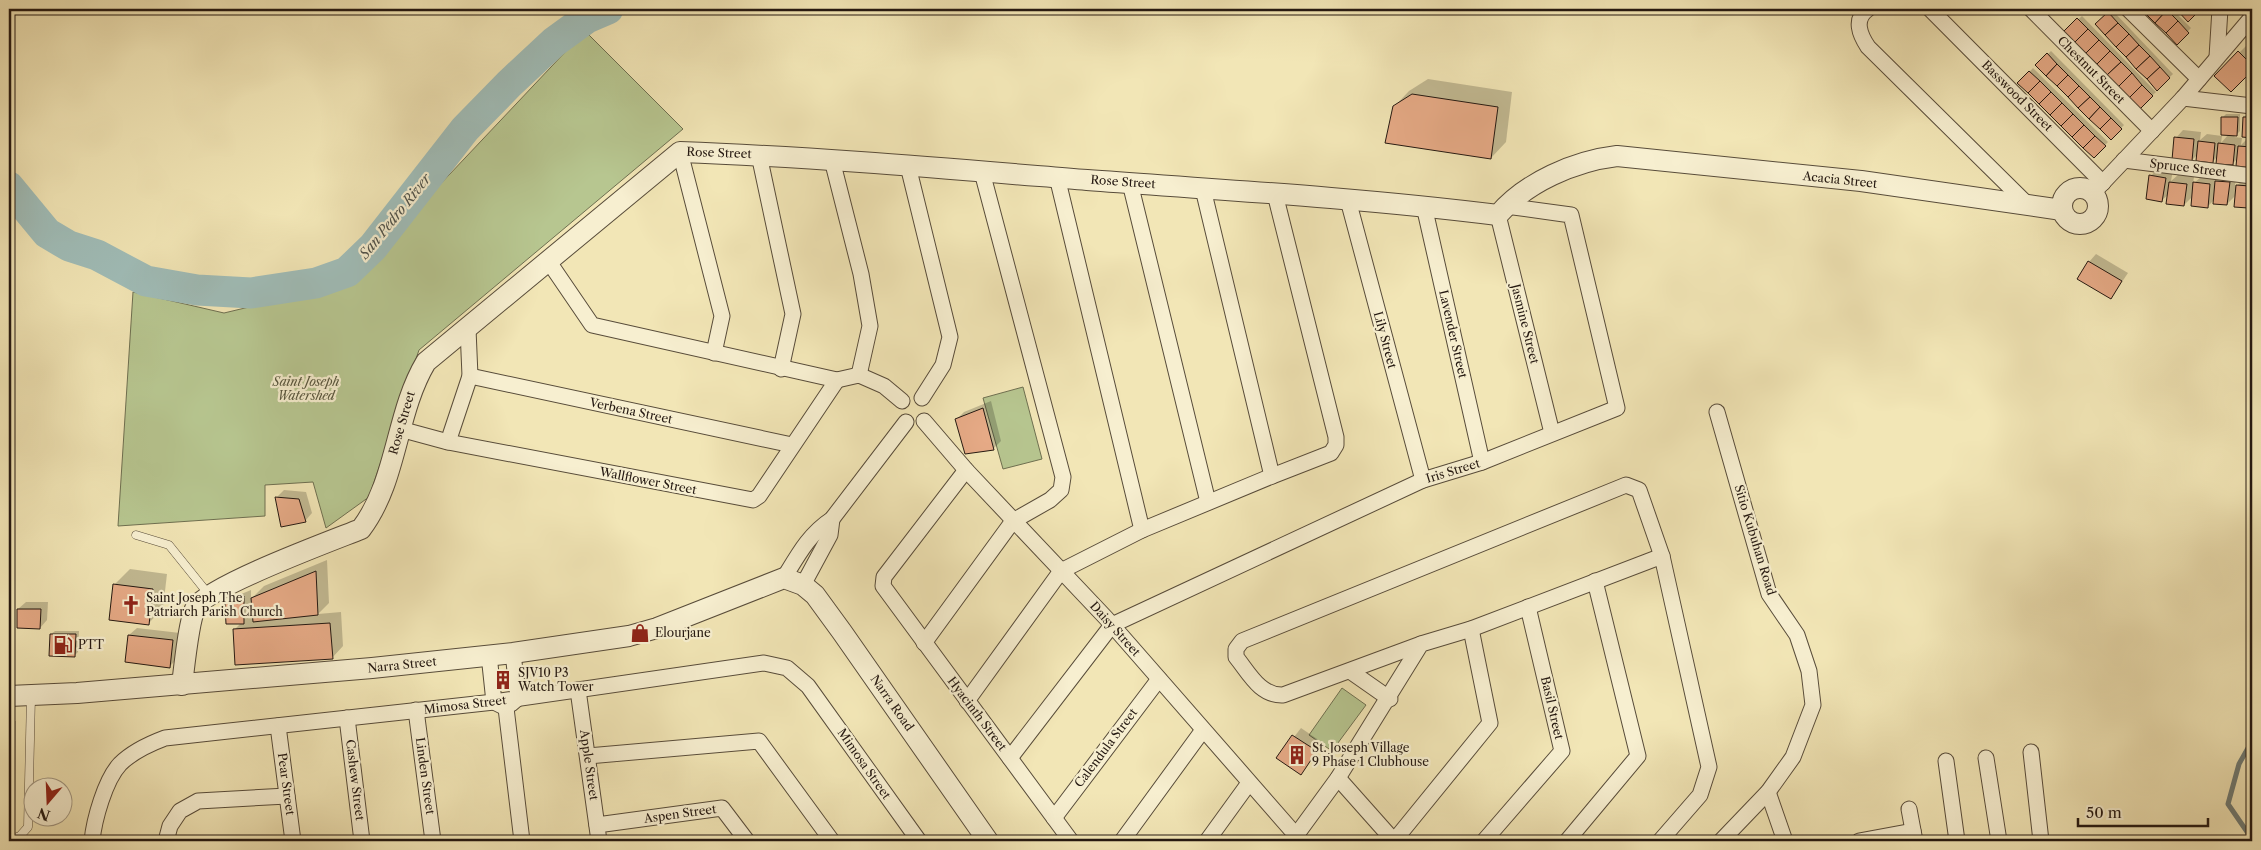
<svg xmlns="http://www.w3.org/2000/svg" width="2261" height="850" font-family="'Libre Caslon Text',serif">
<style>
.green{fill:#b7c690;stroke:#6e6f50}
.shadow{fill:#0003}
.lines{fill:none;stroke-linecap:round;stroke-linejoin:round}
.stream{stroke:#6e7b75;stroke-width:5}
.river{stroke:#a0bdb8;stroke-width:31}
.building{fill:#e6aa86;stroke:#241811}
.service-casing{stroke:#584c3a;stroke-width:9}
.minor-casing{stroke:#584c3a;stroke-width:17}
.tertiary-casing{stroke:#584c3a;stroke-width:22}
.service{stroke:#f7efd0;stroke-width:8}
.minor{stroke:#f7efd0;stroke-width:15}
.tertiary{stroke:#f7efd0;stroke-width:20}
.labels{text-anchor:middle;stroke-width:4.5;stroke-linejoin:round;paint-order:stroke}
.street-label{font-size:12px;fill:#241811;stroke:#f7efd0}
.park-label{font-size:12px;font-style:italic;fill:#57553d;stroke:#f7efd0}
.poi-label{font-size:12px;fill:#241811;stroke:#f7efd0;text-anchor:start}
.water-label{font-size:14px;font-style:italic;fill:#4f524b;stroke:#f7efd0}
</style>
<rect width="100%" height="100%" fill="#f2e6b6"/>
<filter id="stains"><feTurbulence type="fractalNoise" baseFrequency=".004" numOctaves="4"/><feColorMatrix values="0 0 0 0 .2 0 0 0 0 .09 0 0 0 0 .02 0 0 0 .5 -.17"/></filter>
<radialGradient id="worn" r=".72"><stop offset=".6" stop-color="#630" stop-opacity="0"/><stop offset="1" stop-color="#630" stop-opacity=".3"/></radialGradient>
<g class="green">
<polygon points="585,31 683,129 419,350 369,497 326,528 313,482 265,485 265,516 118,526 133,292 224,313 346,284"/>
<polygon points="1023,387 1042,459 1003,469 983,398"/>
<polygon points="1342,688 1366,705 1332,751 1309,735"/>
</g>
<g class="shadow">
<polygon points="2143,9 2172,9 2191,28 2177,43"/>
<polygon points="2112,10 2173,74 2157,89 2096,24"/>
<polygon points="2082,16 2156,92 2140,107 2066,31"/>
<polygon points="2247,45 2252,51 2252,70 2231,91 2216,76"/>
<polygon points="2051,51 2124,125 2111,139 2037,65"/>
<polygon points="2033,68 2108,142 2094,157 2019,83"/>
<polygon points="1428,79 1512,92 1506,142 1491,158 1394,107 1409,91"/>
<polygon points="2252,110 2252,136 2243,136 2244,117"/>
<polygon points="2226,114 2240,114 2240,131 2234,137 2242,138 2241,145 2247,139 2252,139 2252,166 2238,165 2238,158 2232,164 2219,155 2212,162 2198,154 2192,160 2176,138 2183,130 2201,132 2200,140 2207,134 2222,136 2221,143 2229,134 2223,117"/>
<polygon points="2158,168 2173,170 2171,181 2178,175 2194,177 2193,184 2202,176 2217,177 2217,180 2224,174 2236,175 2235,187 2241,182 2252,183 2251,203 2248,207 2237,194 2227,204 2214,200 2207,207 2193,196 2184,205 2169,194 2162,200 2151,176"/>
<polygon points="2096,254 2128,273 2111,298 2089,262"/>
<polygon points="991,401 1001,441 994,448 966,452 957,419 964,412"/>
<polygon points="284,490 306,492 312,513 305,521 277,497"/>
<polygon points="327,560 329,603 318,614 341,612 343,646 332,658 234,630 241,623 227,605 234,597 251,590 251,599 264,586"/>
<polygon points="130,569 167,574 163,608 148,624 114,585"/>
<polygon points="26,602 48,602 47,620 40,628 18,609"/>
<polygon points="137,628 180,633 177,659 169,667 126,661 129,635"/>
<polygon points="55,631 79,631 78,652 75,655 51,634"/>
<polygon points="511,669 509,686 498,674 502,670"/>
<polygon points="9,721 16,721 15,819 9,825"/>
<polygon points="1301,728 1323,743 1301,773 1278,758"/>
</g>
<g class="lines">
<g class="stream">
<polyline points="2252,651 2250,653 2252,660"/>
<polyline points="2252,741 2239,764 2228,804 2252,839"/>
</g>
<polyline class="river" points="9,187 47,233 69,246 97,255 146,281 197,290 251,293 316,283 347,272 373,247 465,129 509,84 554,42 587,18 608,9"/>
</g>
<g class="building">
<polygon points="2146,9 2165,9 2167,10 2155,23 2143,11"/>
<polygon points="2179,9 2197,9 2199,11 2188,22 2177,10"/>
<polygon points="2167,10 2178,21 2166,33 2155,23"/>
<polygon points="2108,12 2118,23 2105,35 2095,24"/>
<polygon points="2077,18 2088,29 2075,42 2064,31"/>
<polygon points="2178,21 2189,33 2177,45 2166,33"/>
<polygon points="2118,23 2129,34 2116,47 2105,35"/>
<polygon points="2088,29 2099,40 2086,53 2075,42"/>
<polygon points="2129,34 2139,45 2126,57 2116,47"/>
<polygon points="2099,40 2110,51 2097,64 2086,53"/>
<polygon points="2139,45 2150,56 2136,69 2126,57"/>
<polygon points="2110,51 2121,62 2107,75 2097,64"/>
<polygon points="2238,51 2252,65 2252,71 2231,92 2214,76"/>
<polygon points="2047,53 2057,64 2046,76 2035,65"/>
<polygon points="2150,56 2160,67 2147,79 2136,69"/>
<polygon points="2121,62 2132,73 2118,87 2107,75"/>
<polygon points="2057,64 2068,75 2057,86 2046,76"/>
<polygon points="2160,67 2170,78 2157,91 2147,79"/>
<polygon points="2029,71 2040,81 2028,93 2017,83"/>
<polygon points="2132,73 2142,85 2129,98 2118,87"/>
<polygon points="2068,75 2079,86 2068,97 2057,86"/>
<polygon points="2040,81 2051,92 2039,104 2028,93"/>
<polygon points="2142,85 2153,96 2140,109 2129,98"/>
<polygon points="2079,86 2090,97 2078,108 2068,97"/>
<polygon points="2051,92 2062,103 2050,115 2039,104"/>
<polygon points="1412,94 1498,107 1491,159 1385,143 1393,106"/>
<polygon points="2090,97 2100,107 2089,119 2078,108"/>
<polygon points="2062,103 2073,114 2061,126 2050,115"/>
<polygon points="2100,107 2111,118 2100,129 2089,119"/>
<polygon points="2073,114 2084,125 2072,137 2061,126"/>
<polygon points="2221,117 2238,117 2237,136 2221,135"/>
<polygon points="2243,117 2252,117 2252,138 2242,137"/>
<polygon points="2111,118 2122,129 2111,140 2100,129"/>
<polygon points="2084,125 2095,136 2083,148 2072,137"/>
<polygon points="2095,136 2106,146 2094,158 2083,148"/>
<polygon points="2174,137 2194,139 2192,161 2172,160"/>
<polygon points="2198,141 2215,143 2213,163 2196,161"/>
<polygon points="2218,143 2235,145 2233,165 2216,164"/>
<polygon points="2238,146 2252,147 2252,168 2236,166"/>
<polygon points="2149,175 2166,178 2162,202 2146,199"/>
<polygon points="2215,181 2230,182 2227,205 2213,204"/>
<polygon points="2169,182 2187,184 2184,206 2166,204"/>
<polygon points="2193,182 2210,184 2208,208 2191,206"/>
<polygon points="2236,185 2250,186 2248,208 2234,207"/>
<polygon points="2088,261 2122,281 2111,299 2077,279"/>
<polygon points="983,408 994,450 965,454 955,419"/>
<polygon points="275,497 299,499 306,522 281,527"/>
<polygon points="316,571 318,615 253,622 251,598"/>
<polygon points="113,584 153,589 149,625 109,620"/>
<polygon points="244,596 244,624 226,624 225,604"/>
<polygon points="17,609 41,609 40,629 17,628"/>
<polygon points="330,623 333,659 235,665 233,629"/>
<polygon points="50,634 76,634 75,657 49,656"/>
<polygon points="128,635 173,640 170,668 125,662"/>
<polygon points="508,672 510,687 499,688 497,673"/>
<polygon points="1292,735 1317,751 1301,775 1276,758"/>
</g>
<g class="lines">
<g class="service-casing">
<g id="service">
<polyline points="136,535 169,545 210,596"/>
<polyline points="9,840 20,836 28,827 31,696"/>
</g>
</g>
<g class="minor-casing">
<g id="minor">
<path d="M1868 9C1853 19 1860 35 1868 47L2027 204"/>
<polyline points="1930,9 2103,183"/>
<polyline points="2031,9 2152,131"/>
<polyline points="2128,9 2199,79"/>
<polyline points="2217,57 2220,9"/>
<polyline points="2183,98 2252,106"/>
<polyline points="680,152 722,316 714,353"/>
<polyline points="759,155 793,314 781,369"/>
<polyline points="832,160 861,274 870,326 859,375"/>
<polyline points="2124,160 2252,176"/>
<polyline points="908,166 950,337 943,365 922,398"/>
<polyline points="1057,177 1142,530"/>
<polyline points="1130,183 1208,502"/>
<polyline points="1203,189 1272,476 1331,453 1336,445 1336,437 1275,194"/>
<polyline points="2093,193 2183,98 2252,17"/>
<polyline points="1348,200 1423,480"/>
<polyline points="1424,206 1482,462"/>
<polyline points="1498,215 1552,433"/>
<polyline points="549,262 592,325 837,380 859,375 884,386 902,401"/>
<polyline points="470,376 792,445"/>
<polyline points="1717,412 1769,594 1797,635 1809,671 1813,705 1793,757 1768,792 1721,841"/>
<polyline points="924,421 966,470 1106,618 1301,841"/>
<polyline points="400,429 448,442 753,500 759,496 837,380"/>
<polyline points="448,442 470,376 468,329"/>
<polyline points="966,470 884,577 883,586 1071,841"/>
<path d="M784 578C798 555 809 534 832 519L906 422"/>
<polyline points="803,585 830,535 832,519"/>
<polyline points="924,643 1013,521 1050,500 1061,490 1063,477 982,172"/>
<path d="M1421 644 1283 695C1260 696 1249 673 1236 657V649L1242 641 1626 485 1639 490 1662 556"/>
<polyline points="489,655 494,702 502,706"/>
<polyline points="1350,671 1390,699"/>
<polyline points="578,690 599,841"/>
<polyline points="967,701 1061,571 1142,530 1272,476"/>
<polyline points="511,704 518,698 513,653"/>
<polyline points="506,708 522,841"/>
<polyline points="416,710 433,841"/>
<polyline points="347,718 362,841"/>
<polyline points="278,726 293,841"/>
<polyline points="2031,752 2041,841"/>
<polyline points="588,756 759,741 832,841"/>
<polyline points="1010,758 1112,625 1423,480 1482,462 1617,408 1571,215 1506,206"/>
<polyline points="1986,758 1999,841"/>
<polyline points="1946,761 1957,841"/>
<polyline points="1338,778 1394,841"/>
<polyline points="1768,792 1785,841"/>
<polyline points="1909,809 1915,841"/>
<polyline points="1054,818 1159,679"/>
<polyline points="597,825 722,808 747,841"/>
<path d="M92 841C94 820 105 780 120 764 132 752 149 744 165 738L494 702 764 663 787 668 808 686 919 841"/>
<polyline points="166,841 170,826 180,811 198,801 287,796"/>
<polyline points="1122,841 1203,730"/>
<polyline points="1207,841 1249,783"/>
<polyline points="1292,841 1338,778 1421,644 1471,629 1662,556 1709,767 1700,795 1660,841"/>
<polyline points="1394,841 1490,723 1471,629"/>
<polyline points="1484,841 1562,751 1528,607"/>
<polyline points="1567,841 1638,756 1595,581"/>
<polyline points="1859,841 1913,831"/>
</g>
</g>
<g class="tertiary-casing">
<g id="tertiary">
<circle cx="2080" cy="206" r="18"/>
<path d="M182 685C184 669 189 618 196 607 211 585 331 541 361 529 398 480 395 414 426 362L680 152C816 157 952 169 1087 180 1224 190 1362 198 1498 215 1526 182 1575 161 1617 156L1861 181 2062 210"/>
<polyline points="9,696 77,693 372,668 513,653 629,636 657,628 784,578 803,585 815,595 842,632 988,841"/>
</g>
</g>
<use href="#service" class="service"/>
<use href="#minor" class="minor"/>
<use href="#tertiary" class="tertiary"/>
</g>
<defs>
<g id="church-bare" transform="scale(1.5)"><path d="M-1.2-6h2.4v3.5h3.3v2.4h-3.3V6h-2.4V-.1h-3.3v-2.4h3.3Z" fill="#8f2418" stroke="#f7efd0" stroke-width="2.5" paint-order="stroke"/></g>
<g id="shop-bare" transform="scale(1.5)"><path d="M-5-2.5h2.3a2.7 3.5 0 0 1 5.4 0H5L5.5 6h-11ZM-1.5-2.5h3a1.5 2.3 0 0 0-3 0Z" fill="#8f2418" stroke="#f7efd0" stroke-width="2.5" paint-order="stroke"/></g>
<g id="fuel-bare" transform="scale(1.5)"><path d="M-5.5-6h7V0h2V4h1.3V-2.5L3-4.5l.8-.8L6-3V5H2.5V1h-1V6h-7ZM-4.2-4.7v3.2H.2V-4.7Z" fill="#8f2418" stroke="#f7efd0" stroke-width="2.5" paint-order="stroke"/></g>
<g id="building-bare" transform="scale(1.5)"><path d="M-4-6H4V6H1V3H-1V6H-4ZM-2.5-4.3h1.7v1.8h-1.7ZM.8-4.3h1.7v1.8H.8ZM-2.5-1h1.7V.8h-1.7ZM.8-1h1.7V.8H.8Z" fill="#8f2418" stroke="#f7efd0" stroke-width="2.5" paint-order="stroke"/></g>
</defs>
<g fill-rule="evenodd">
<use href="#church-bare" x="131" y="605"/>
<use href="#shop-bare" x="640" y="633"/>
<use href="#fuel-bare" x="63" y="645"/>
<use href="#building-bare" x="503" y="680"/>
<use href="#building-bare" x="1297" y="755"/>
</g>
<g class="labels">
<g class="street-label">
<text transform="translate(2091 70) rotate(45)" y="4">Chestnut Street</text>
<text transform="translate(2017 96) rotate(45)" y="4">Basswood Street</text>
<text transform="translate(719 153) rotate(2)" y="4">Rose Street</text>
<text transform="translate(2188 168) rotate(7)" y="4">Spruce Street</text>
<text transform="translate(1840 180) rotate(6)" y="4">Acacia Street</text>
<text transform="translate(1123 182) rotate(4)" y="4">Rose Street</text>
<text transform="translate(1525 324) rotate(76)" y="4">Jasmine Street</text>
<text transform="translate(1453 334) rotate(77)" y="4">Lavender Street</text>
<text transform="translate(1385 340) rotate(75)" y="4">Lily Street</text>
<text transform="translate(631 411) rotate(12)" y="4">Verbena Street</text>
<text transform="translate(402 423) rotate(-74)" y="4">Rose Street</text>
<text transform="translate(1453 471) rotate(-17)" y="4">Iris Street</text>
<text transform="translate(648 481) rotate(11)" y="4">Wallflower Street</text>
<text transform="translate(1755 540) rotate(73)" y="4">Sitio Kubuhan Road</text>
<text transform="translate(1115 629) rotate(48)" y="4">Daisy Street</text>
<text transform="translate(402 665) rotate(-6)" y="4">Narra Street</text>
<text transform="translate(892 703) rotate(55)" y="4">Narra Road</text>
<text transform="translate(465 705) rotate(-7)" y="4">Mimosa Street</text>
<text transform="translate(1552 708) rotate(77)" y="4">Basil Street</text>
<text transform="translate(977 714) rotate(53)" y="4">Hyacinth Street</text>
<text transform="translate(1106 748) rotate(-53)" y="4">Calendula Street</text>
<text transform="translate(864 764) rotate(55)" y="4">Mimosa Street</text>
<text transform="translate(589 765) rotate(82)" y="4">Apple Street</text>
<text transform="translate(425 776) rotate(82)" y="4">Linden Street</text>
<text transform="translate(355 780) rotate(83)" y="4">Cashew Street</text>
<text transform="translate(286 784) rotate(82)" y="4">Pear Street</text>
<text transform="translate(680 814) rotate(-8)" y="4">Aspen Street</text>
</g>
<g class="park-label">
<text x="306" y="386">Saint Joseph<tspan x="306" dy="14">Watershed</tspan></text>
</g>
<g class="poi-label">
<text x="146" y="602">Saint Joseph The<tspan x="146" dy="14">Patriarch Parish Church</tspan></text>
<text x="655" y="637">Elourjane</text>
<text x="78" y="649">PTT</text>
<text x="518" y="677">SJV10 P3<tspan x="518" dy="14">Watch Tower</tspan></text>
<text x="1312" y="752">St. Joseph Village<tspan x="1312" dy="14">9 Phase 1 Clubhouse</tspan></text>
</g>
<g class="water-label">
<text transform="translate(395 216) rotate(-51)" y="5">San Pedro River</text>
</g>
</g>
<rect width="2261" height="850" fill="none" stroke="#f2e6b6" stroke-width="30"/>
<rect x="10" y="10" width="2241" height="830" fill="none" stroke="#241811" stroke-width="2.5"/>
<rect x="15" y="15" width="2231" height="820" fill="none" stroke="#241811"/>
<g transform="translate(48 802) rotate(199)"><circle r="24" fill="#f7efd0" stroke="#a39984"/>
<path d="M0-4L9 19L0 12L-9 19Z" fill="#8f2418"/>
<text y="-8" font-size="14" font-weight="bold" text-anchor="middle" fill="#241811">N</text>
</g>
<path d="M2078 818v8h130v-8" fill="none" stroke="#241811" stroke-width="2.5"/>
<text x="2086" y="818" font-size="15" fill="#241811" stroke="#f7efd0" stroke-width="4" paint-order="stroke">50 m</text>
<rect width="100%" height="100%" filter="url(#stains)"/>
<rect width="100%" height="100%" fill="url(#worn)"/>
</svg>
